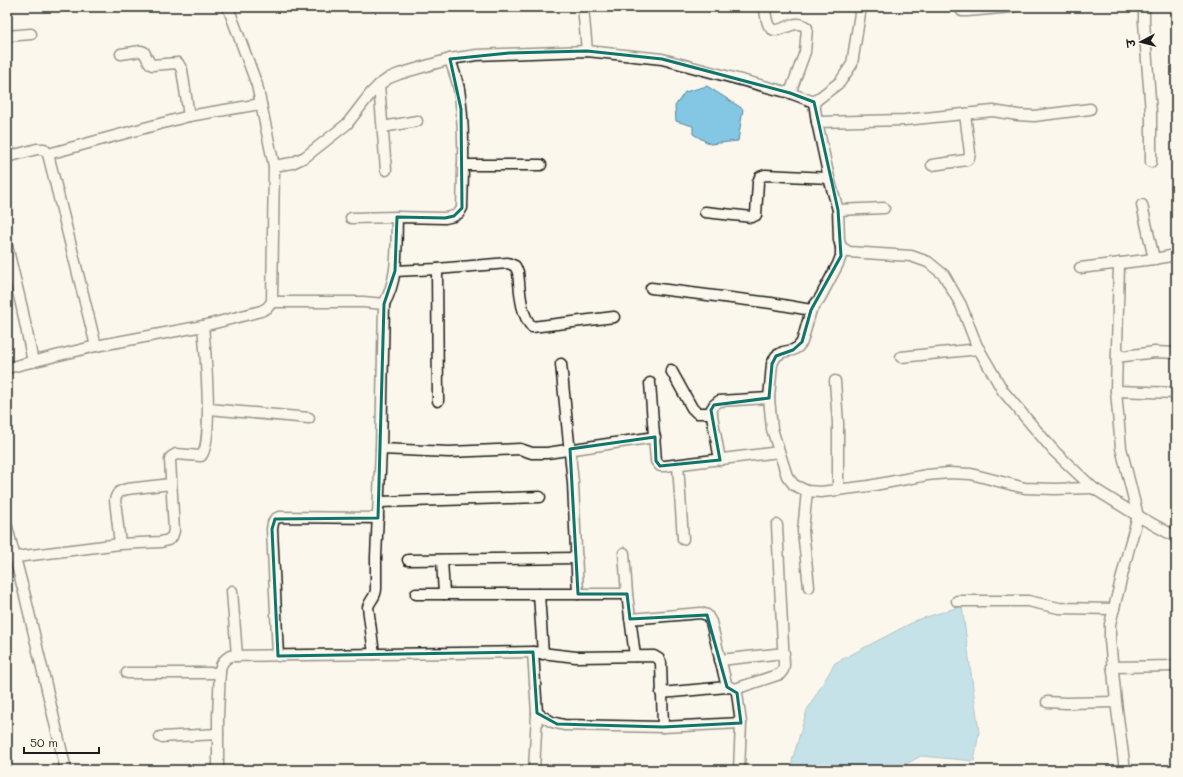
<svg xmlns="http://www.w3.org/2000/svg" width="1183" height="777" font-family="Mali,'Playpen Sans Deva',sans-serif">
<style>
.water{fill:#83c7e4;stroke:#5a8394}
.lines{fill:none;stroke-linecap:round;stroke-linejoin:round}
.street-casing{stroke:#1c1c1c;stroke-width:13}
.street{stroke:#fbf7ec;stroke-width:10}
.marked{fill:none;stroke:#0f766e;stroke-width:3;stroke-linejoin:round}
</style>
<rect width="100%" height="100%" fill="#fbf7ec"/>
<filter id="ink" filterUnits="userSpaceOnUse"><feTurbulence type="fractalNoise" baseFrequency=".025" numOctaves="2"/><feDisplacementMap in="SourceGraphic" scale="8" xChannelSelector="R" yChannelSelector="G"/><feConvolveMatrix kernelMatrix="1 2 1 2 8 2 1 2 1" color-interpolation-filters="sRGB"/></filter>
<g filter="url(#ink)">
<g class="water">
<polygon points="707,86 743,109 738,141 710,144 693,134 693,126 676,121 675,106 685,92"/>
<polygon points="962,606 979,732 974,761 921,756 895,770 794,770 792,761 807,710 835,663 917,620"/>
</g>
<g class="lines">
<g class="street-casing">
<g id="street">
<polyline points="583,7 587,51"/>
<path d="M764 7C766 13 766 21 769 26 777 39 795 15 807 28L805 52 790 93"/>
<polyline points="960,7 962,11 967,11 1012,7"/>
<polyline points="1144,7 1144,22 1151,112 1151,162"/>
<polyline points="7,36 31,34"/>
<polyline points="121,54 141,51 144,52 149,62 152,65 178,63 182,70 189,116"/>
<polyline points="379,85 386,170"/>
<polyline points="814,102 817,122 829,178 838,210 839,240 841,247 849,252 911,256 928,262 944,275 961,305 977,346 1003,391 1054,451 1093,488 1138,516 1176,537"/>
<polyline points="817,122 905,120 993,111 1018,115 1034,116 1090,109"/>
<polyline points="383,127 417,121"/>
<polyline points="48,154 189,116 261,104"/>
<polyline points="7,157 37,149 44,149 48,154 96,346"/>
<polyline points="463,165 541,165"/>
<polyline points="932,165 967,160 969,158 970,153 965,114"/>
<polyline points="274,166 292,163 305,157 347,124 371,93 379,85 389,78 399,74 450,59 477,55 587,51 662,59 790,93 814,102 840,82 852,64 861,7"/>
<polyline points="1142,205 1154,259"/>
<polyline points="838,210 884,208"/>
<polyline points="705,212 752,217 756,215 758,182 760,177 765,175 829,178"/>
<path d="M351 218 397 217 445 218 454 216 459 213 462 208C463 171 465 126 459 89 457 79 453 69 450 59"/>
<polyline points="7,246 22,308 33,362"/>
<polyline points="841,247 841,256 838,264 820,298 811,310 802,342 798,347 793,350 783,352 776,356 772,364 769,398 772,429 787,476 794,485 807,491 821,492 869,486 927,475 949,473 971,474 1025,488 1055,489 1093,488"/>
<polyline points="1119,263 1116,391 1121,448 1138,516 1129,548 1110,624 1110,640 1116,702 1125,770"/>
<polyline points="1080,268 1154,259 1176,255"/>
<polyline points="437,269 438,401"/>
<path d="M395 271 437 269 508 263 515 266 518 272C520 290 520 314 532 327L614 317"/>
<polyline points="651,288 771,303 811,310"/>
<path d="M272 302H363L384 304 381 449 376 557V589C376 597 370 600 368 607L374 654"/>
<path d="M384 304C399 278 396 246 397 217"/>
<polyline points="901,357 979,349"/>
<polyline points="1117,357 1155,352 1176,353"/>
<polyline points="561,364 573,483 578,594"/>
<polyline points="7,368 96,346 203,326 261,311 267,308 272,302 274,166 257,85 228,7"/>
<polyline points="671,370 692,408 697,413 712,413"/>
<polyline points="835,381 838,423 838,490"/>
<polyline points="650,383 656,461 660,466 665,466 779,452"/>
<polyline points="1116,391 1176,393"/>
<polyline points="209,409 309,418"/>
<polyline points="381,449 449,452 520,449 532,453 547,453 655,437"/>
<polyline points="720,460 711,410 714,405 719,401 769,398"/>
<polyline points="678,465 683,539"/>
<polyline points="807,491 803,531 809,587"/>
<polyline points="379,502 540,497"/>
<polyline points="7,527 26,600 66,770"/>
<path d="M120 544 115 500C117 492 120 491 127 489L171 484"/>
<polyline points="624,553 627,594 635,656"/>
<path d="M16 557 120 544 161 542 168 540 172 537 174 531 170 460 171 457 176 454 201 456C214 445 205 347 203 326"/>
<polyline points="408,560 577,558"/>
<polyline points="442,560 444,594"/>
<polyline points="232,591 237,656"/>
<polyline points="416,594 627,594"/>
<polyline points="539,594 543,654"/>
<polyline points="957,601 1028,601 1059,608 1114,609"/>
<polyline points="630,619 701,613 707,615 711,622 727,687"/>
<polyline points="533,652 537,713 534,770"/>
<polyline points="278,656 272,529 273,523 275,519 279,517 378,518"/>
<polyline points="720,660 784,653"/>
<polyline points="1112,667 1176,666"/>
<polyline points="127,673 220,673"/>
<polyline points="735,689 780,674 783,670 784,665 777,525"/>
<path d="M661 693 727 687C732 687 735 688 737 693L741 723 739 770"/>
<polyline points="1047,702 1066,703 1116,702"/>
<polyline points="537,713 552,722 564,725 663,727 741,723"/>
<polyline points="160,737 218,734"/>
<path d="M218 770V716L220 669C222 662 224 660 230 656L533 652 576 657 654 656 659 659 661 663 663 727"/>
</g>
</g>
<use href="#street" class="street"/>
</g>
</g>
<path d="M0 0H1183V777H0ZM587 51 662 59 790 93 814 102 838 210 841 256 811 310 802 342 793 350 776 356 772 364 769 398 714 405 711 410 720 460 660 466 656 461 655 437 570 449 578 594H627L630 619 707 615 727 687 737 693 741 723 663 727 557 724 537 713 533 652 278 656 272 529 275 519 378 518 384 304 395 271 397 217 445 218 454 216 462 208 461 109 450 59 509 53Z" fill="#fbf7ec" fill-opacity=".55" fill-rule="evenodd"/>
<path class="marked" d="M587 51 662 59 790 93 814 102 838 210 841 256 811 310 802 342 793 350 776 356 772 364 769 398 714 405 711 410 720 460 660 466 656 461 655 437 570 449 578 594H627L630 619 707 615 727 687 737 693 741 723 663 727 557 724 537 713 533 652 278 656 272 529 275 519 378 518 384 304 395 271 397 217 445 218 454 216 462 208 461 109 450 59 509 53Z"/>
<rect width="1183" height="777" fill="none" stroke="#fbf7ec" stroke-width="24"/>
<rect x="12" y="12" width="1159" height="753" fill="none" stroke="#1c1c1c" stroke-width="1.5" filter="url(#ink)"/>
<g transform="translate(1141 42) rotate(263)" stroke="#fbf7ec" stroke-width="3" paint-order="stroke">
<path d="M0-3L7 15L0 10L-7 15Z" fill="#1c1c1c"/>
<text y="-6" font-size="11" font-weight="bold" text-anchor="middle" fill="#1c1c1c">उ</text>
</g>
<path d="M24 747v6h75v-6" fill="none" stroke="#1c1c1c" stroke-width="2"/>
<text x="30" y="747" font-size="12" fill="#1c1c1c" stroke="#fbf7ec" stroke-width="3" paint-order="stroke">50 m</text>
</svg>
